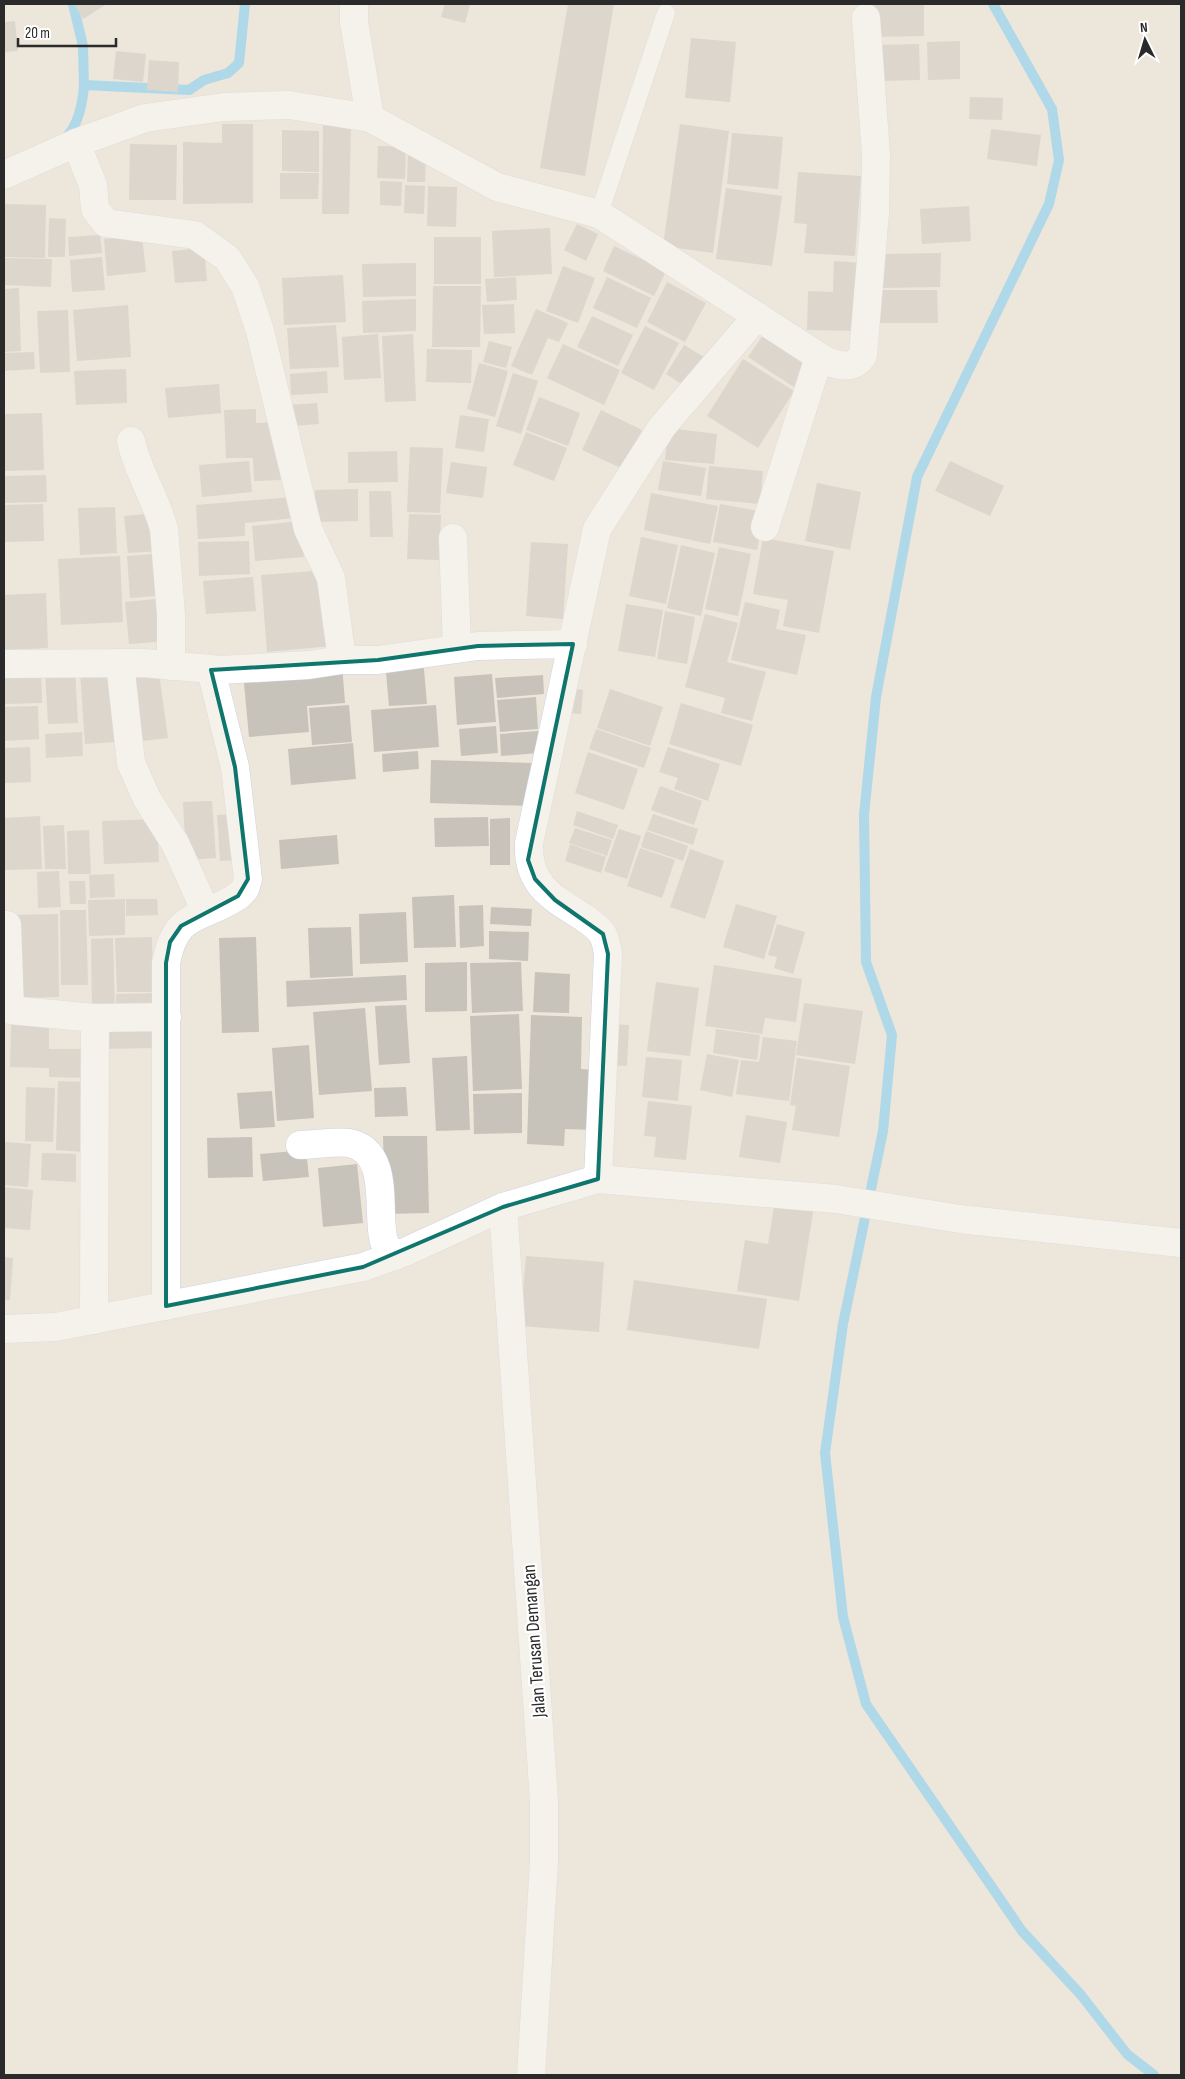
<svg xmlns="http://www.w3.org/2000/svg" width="1185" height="2079" font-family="'Sofia Sans Condensed',sans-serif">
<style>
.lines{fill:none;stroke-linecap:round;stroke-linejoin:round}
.stream{stroke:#65c8f8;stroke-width:10}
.building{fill:#c8c3ba}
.lane-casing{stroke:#cfd2e4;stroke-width:19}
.street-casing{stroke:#cfd2e4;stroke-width:29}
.lane{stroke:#fff;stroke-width:18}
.street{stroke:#fff;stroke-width:28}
.marked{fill:none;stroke:#0f766e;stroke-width:4;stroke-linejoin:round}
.labels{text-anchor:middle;stroke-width:4.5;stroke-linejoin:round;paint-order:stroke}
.street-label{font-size:19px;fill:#2a2a2a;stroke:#fff}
</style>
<rect width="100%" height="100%" fill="#ede6da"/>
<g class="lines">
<g class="stream">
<polyline points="73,4 83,46 84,85"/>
<polyline points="993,4 1052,109 1059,160 1049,204 917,477 876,697 864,815 866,962 892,1035 883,1131 843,1324 825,1453 843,1617 866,1704 1022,1931 1081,1995 1127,2054 1154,2075"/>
<path d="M64 139C78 128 83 102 84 85L189 90 204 80 228 73 239 63 245 4"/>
</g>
</g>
<g class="building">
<polygon points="74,4 107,4 83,19"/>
<polygon points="445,4 470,4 465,23 441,17"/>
<polygon points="568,4 614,4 585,176 540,168"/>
<polygon points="873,4 924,4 924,36 874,37"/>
<polygon points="15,21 18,51 4,52 4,22"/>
<polygon points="691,38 736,42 730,102 685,98"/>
<polygon points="960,41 960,79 928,80 927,42"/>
<polygon points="919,44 920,80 880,81 879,45"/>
<polygon points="116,51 146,54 143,82 113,79"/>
<polygon points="149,60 179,62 178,92 147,90"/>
<polygon points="970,97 1003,98 1002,120 969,119"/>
<polygon points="323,123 351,123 349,214 322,214"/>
<polygon points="222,124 253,124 253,203 183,204 183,142 222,143"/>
<polygon points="680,124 729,131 713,253 663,246"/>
<polygon points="991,129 1041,135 1037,166 987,159"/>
<polygon points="282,130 319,131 319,172 282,171"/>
<polygon points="732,133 783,137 778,189 727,184"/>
<polygon points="130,144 177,145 176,200 129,200"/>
<polygon points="378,146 406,147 405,179 377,178"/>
<polygon points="408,151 426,151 425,182 407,182"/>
<polygon points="798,172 861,176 855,256 804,253 807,224 794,223"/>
<polygon points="280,173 319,173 318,199 280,199"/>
<polygon points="380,181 402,182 401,206 380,205"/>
<polygon points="405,185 425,186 424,214 404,213"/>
<polygon points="428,186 457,187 456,227 427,226"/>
<polygon points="726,188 782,196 772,266 716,259"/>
<polygon points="4,204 46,205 45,258 4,257"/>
<polygon points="969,206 971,241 922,244 920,209"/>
<polygon points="49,218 66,219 65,257 48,257"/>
<polygon points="577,224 598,234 586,261 564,250"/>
<polygon points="550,228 552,274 494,277 492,231"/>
<polygon points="100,235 102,253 69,256 68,237"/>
<polygon points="142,236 146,272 107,276 104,239"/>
<rect x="434" y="237" width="47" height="47"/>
<polygon points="614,246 666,271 654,296 603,271"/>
<polygon points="204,248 207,281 175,283 172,251"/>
<polygon points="941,253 940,287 881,288 881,254"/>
<polygon points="102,257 105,290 72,292 70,260"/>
<polygon points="4,258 52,259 51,287 4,285"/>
<polygon points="834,261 864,263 861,331 807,330 808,291 833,292"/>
<polygon points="416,263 416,296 363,297 362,264"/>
<polygon points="563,266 595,278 578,323 546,311"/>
<polygon points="343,275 346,322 284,325 282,278"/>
<polygon points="516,277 517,300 487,302 485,279"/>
<polygon points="607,277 651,298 637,328 593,308"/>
<polygon points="667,282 706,303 685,342 647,322"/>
<polygon points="433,286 481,286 480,347 432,347"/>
<polygon points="19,288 21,351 4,352 4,289"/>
<polygon points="877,290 937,290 938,323 876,323"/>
<polygon points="416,299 416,331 363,333 362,301"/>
<polygon points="514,304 515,333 484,334 482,305"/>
<polygon points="128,305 131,357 77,361 73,310"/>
<polygon points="536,309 568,323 559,342 548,338 532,375 511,366"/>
<polygon points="68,310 70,372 40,373 37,311"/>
<polygon points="592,316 633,335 618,366 577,347"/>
<polygon points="336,325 339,367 290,369 287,328"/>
<polygon points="645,326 679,343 654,390 621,373"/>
<polygon points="768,328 814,358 794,387 748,357"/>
<polygon points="378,334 381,378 344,380 342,337"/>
<polygon points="413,334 416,401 385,402 382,336"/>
<polygon points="489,341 512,347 506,368 483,362"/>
<polygon points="563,344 620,370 604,405 547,378"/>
<polygon points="684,345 709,360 691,390 666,374"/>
<polygon points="427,349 472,350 471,383 426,382"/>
<polygon points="34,352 35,369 4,371 4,353"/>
<polygon points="743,359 794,391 758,448 707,416"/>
<polygon points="479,363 508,371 495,417 467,409"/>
<polygon points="126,369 127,403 76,405 74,371"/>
<polygon points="327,371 328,393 291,395 290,374"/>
<polygon points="513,373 538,381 521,434 496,426"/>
<polygon points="219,384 221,413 168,418 165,388"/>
<polygon points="539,397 580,413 568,446 526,430"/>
<polygon points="317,403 319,424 290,426 289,405"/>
<polygon points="256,409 256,423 278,422 281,480 254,481 253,458 226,458 224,410"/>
<polygon points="601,410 642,430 623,469 582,450"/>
<polygon points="42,413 44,470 4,471 4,414"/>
<polygon points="460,415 489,419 484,452 455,448"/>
<polygon points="668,428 717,434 714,464 665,460"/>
<polygon points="526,432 567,448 554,481 513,465"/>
<polygon points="410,447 443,448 440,513 407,512"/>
<polygon points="397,451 398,482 348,483 348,452"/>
<polygon points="249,461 252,492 202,497 199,465"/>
<polygon points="663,461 706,468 701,496 658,490"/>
<polygon points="950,461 1004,486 990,516 935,491"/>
<polygon points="451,462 487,467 483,498 446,493"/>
<polygon points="709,466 763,471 760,504 706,499"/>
<polygon points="46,475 47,502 4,503 4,476"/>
<polygon points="817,483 861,492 850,550 805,541"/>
<polygon points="358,489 358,521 315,522 315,490"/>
<polygon points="369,491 391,491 393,537 370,537"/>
<polygon points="651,493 718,506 710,544 644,530"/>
<polygon points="294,497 296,518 245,523 245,536 198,539 196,505"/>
<polygon points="43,504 44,541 4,542 4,505"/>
<polygon points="720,504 764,512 757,550 713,542"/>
<polygon points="115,507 117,553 80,555 78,508"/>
<polygon points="158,513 161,551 128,553 124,516"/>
<polygon points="409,514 441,515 439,560 407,559"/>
<polygon points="301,521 304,557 255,561 252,526"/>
<polygon points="641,537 678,545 666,604 629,596"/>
<polygon points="763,538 834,551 819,633 783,626 788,600 753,594"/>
<polygon points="249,541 250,574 199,576 198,542"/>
<polygon points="531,542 568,544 563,619 526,616"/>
<polygon points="681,545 715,553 701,616 667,608"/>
<polygon points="719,547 751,554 738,616 705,609"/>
<polygon points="165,553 169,595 130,598 127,556"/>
<polygon points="120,556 123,622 61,625 58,559"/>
<polygon points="327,570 332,646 267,652 261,575"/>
<polygon points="253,577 256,611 206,614 203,581"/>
<polygon points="46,593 48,648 4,650 4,595"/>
<polygon points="167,598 170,641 129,644 125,602"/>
<polygon points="745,602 780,610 776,629 806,635 797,675 731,660"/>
<polygon points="626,604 663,610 655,657 618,651"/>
<polygon points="665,611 695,617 687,664 657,659"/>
<polygon points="705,614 738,623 727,662 766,672 752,721 721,713 725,698 685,687"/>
<polygon points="423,658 427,704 389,706 385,661"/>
<polygon points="342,664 345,703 307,706 309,732 249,737 243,673"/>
<polygon points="158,666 168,738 135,742 125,671"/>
<polygon points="41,668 42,703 4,704 4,669"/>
<polygon points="112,669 117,742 85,744 80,672"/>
<polygon points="75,670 78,723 48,724 45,672"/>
<polygon points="492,674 496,722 457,725 454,677"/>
<polygon points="543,675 544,694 497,698 495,678"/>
<polygon points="564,688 583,690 581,714 562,712"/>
<polygon points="610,689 663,707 650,746 597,728"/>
<polygon points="536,697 538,729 500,732 497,700"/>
<polygon points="681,703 753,725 741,766 669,744"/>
<polygon points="349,705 352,742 312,745 309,708"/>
<polygon points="436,705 439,747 374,752 371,710"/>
<polygon points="38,706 39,739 4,741 4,707"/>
<polygon points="496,726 498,753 461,756 459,729"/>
<polygon points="596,729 651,748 644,768 589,749"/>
<polygon points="538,731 539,753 501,756 500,734"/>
<polygon points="82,732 83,756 46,758 45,734"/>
<polygon points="353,743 356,779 291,785 288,749"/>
<polygon points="30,747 31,782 4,783 4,748"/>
<polygon points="668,747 720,764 708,801 674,789 678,778 659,772"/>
<polygon points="418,751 419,769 383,772 382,754"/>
<polygon points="588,752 638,769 624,810 575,793"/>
<polygon points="431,760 533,763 531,806 430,803"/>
<polygon points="660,786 702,801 694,825 651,810"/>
<polygon points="212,801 216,858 186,860 183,802"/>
<polygon points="577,811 618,825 613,839 573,825"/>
<polygon points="238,814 241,860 220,861 217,815"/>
<polygon points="653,814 698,829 693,845 647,830"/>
<polygon points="40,816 42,869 4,870 4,818"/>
<polygon points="488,817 489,846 435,847 434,818"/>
<polygon points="510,818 510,865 490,865 490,819"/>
<polygon points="157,819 159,862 104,864 102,821"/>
<polygon points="64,825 66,869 45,869 43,826"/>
<polygon points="575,828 612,840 607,856 569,843"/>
<polygon points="619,829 641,836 627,879 604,871"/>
<polygon points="89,830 91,874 68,874 67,831"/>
<polygon points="646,831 688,846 683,861 641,847"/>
<polygon points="337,835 339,864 281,869 279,840"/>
<polygon points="570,844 606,857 601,873 565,861"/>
<polygon points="640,848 675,860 662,898 627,886"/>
<polygon points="690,849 724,861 705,919 670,907"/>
<polygon points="59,871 61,907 38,908 37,872"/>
<polygon points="114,874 115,897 90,898 89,875"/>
<polygon points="69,881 85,881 86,904 70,904"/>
<polygon points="454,895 456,947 414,948 412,897"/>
<polygon points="125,899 125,935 89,936 88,900"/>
<polygon points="126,899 157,899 158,915 126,916"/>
<polygon points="736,904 777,916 764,959 723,947"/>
<polygon points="483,905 484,946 460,948 459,906"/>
<polygon points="491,907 532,909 531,926 490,924"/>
<polygon points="60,910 86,910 88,985 61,985"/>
<polygon points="406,912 408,962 360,964 359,914"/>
<polygon points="58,914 59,997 15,998 13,915"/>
<polygon points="777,924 805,932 793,974 774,968 777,957 768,955"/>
<polygon points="351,927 353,976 310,978 308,928"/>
<polygon points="489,931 529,932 528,961 489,959"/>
<polygon points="152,937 153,992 117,992 115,938"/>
<polygon points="256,937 259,1032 222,1033 219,938"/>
<polygon points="113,938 115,1012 92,1012 91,939"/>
<polygon points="467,962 467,1011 425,1012 425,963"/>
<polygon points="521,962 523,1011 472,1013 470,963"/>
<polygon points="714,965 802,979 796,1022 765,1018 762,1034 705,1026"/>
<polygon points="535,972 570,974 569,1013 533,1012"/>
<polygon points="406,975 407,1000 287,1007 286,981"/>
<polygon points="656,982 699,988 690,1056 647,1051"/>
<polygon points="159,993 160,1011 116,1012 116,994"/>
<polygon points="804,1003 863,1011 855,1064 796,1055"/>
<polygon points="406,1005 410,1063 379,1065 375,1006"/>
<polygon points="365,1008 372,1091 319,1095 313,1012"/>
<polygon points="519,1014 522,1089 473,1091 470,1016"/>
<polygon points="531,1015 582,1017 581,1069 597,1070 595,1130 565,1129 564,1146 527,1144"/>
<polygon points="156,1020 157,1048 97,1049 97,1021"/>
<polygon points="11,1024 49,1024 49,1049 88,1049 88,1078 49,1077 49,1068 10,1067"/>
<polygon points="609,1024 629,1025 627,1066 607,1065"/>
<polygon points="716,1029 760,1035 757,1060 713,1053"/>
<polygon points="763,1037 797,1041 789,1101 736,1094 741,1060 759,1062"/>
<polygon points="309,1045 314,1118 277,1121 272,1048"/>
<polygon points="707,1054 739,1060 732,1097 700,1090"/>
<polygon points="467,1056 470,1130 436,1131 432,1058"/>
<polygon points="646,1057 682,1060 678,1101 642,1097"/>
<polygon points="797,1058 850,1066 839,1137 792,1130 796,1106 790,1105"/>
<polygon points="58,1081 86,1082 84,1152 56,1150"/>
<polygon points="26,1087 55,1088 53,1142 25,1141"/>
<polygon points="406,1087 408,1116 375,1117 374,1088"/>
<polygon points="272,1091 275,1127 240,1129 237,1093"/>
<polygon points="522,1093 522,1133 474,1134 473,1094"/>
<polygon points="648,1101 692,1106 686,1160 654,1157 656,1137 644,1136"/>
<polygon points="746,1115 787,1122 780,1163 739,1157"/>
<polygon points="383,1136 427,1136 429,1213 385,1214"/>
<polygon points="252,1137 253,1177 208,1178 207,1138"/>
<polygon points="4,1142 31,1144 28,1187 4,1185"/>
<polygon points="306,1150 309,1177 263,1181 260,1154"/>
<polygon points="42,1153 76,1154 76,1182 41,1180"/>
<polygon points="357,1164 363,1223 323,1227 318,1168"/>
<polygon points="4,1187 33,1190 30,1230 4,1228"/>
<polygon points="775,1200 814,1206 799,1301 737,1291 745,1240 768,1244"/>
<polygon points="526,1256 604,1262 599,1332 520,1326"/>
<polygon points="4,1257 13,1258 10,1300 4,1300"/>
<polygon points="634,1280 767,1299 759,1349 627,1330"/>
</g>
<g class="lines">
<g class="lane-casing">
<polyline id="lane" points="599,214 666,13"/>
</g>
<g class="street-casing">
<g id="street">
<polyline points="354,4 354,22 370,118"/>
<polyline points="76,143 93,185 95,209 106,223 195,235 227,258 245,286 260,331 308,529 331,578 342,660"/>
<path d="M4 175 76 143 145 118 224 107 289 105 370 118 497 187 599 214 826 361C840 366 854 370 863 355L875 212 876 155 866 18"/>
<path d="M131 441C138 473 156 498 164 529L171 614V666"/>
<polyline points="765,527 819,357"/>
<polyline points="453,538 457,648"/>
<polyline points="120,663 131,763 147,799 175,843 206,912"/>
<polyline points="4,664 143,663 221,670 309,665 342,660 378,660 478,646 573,644"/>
<polyline points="4,925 7,925 10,1010 95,1018 94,1320"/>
<polyline points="95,1018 167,1017"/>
<path d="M300 1145C313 1145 337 1141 349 1143 390 1151 377 1207 383 1237 384 1245 389 1250 395 1256"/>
<path d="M598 1179 608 954C607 948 606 941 603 935 599 928 589 921 583 917 551 897 527 884 529 843L597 529 662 427 757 316"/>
<polyline points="503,1207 544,1801 544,1862 531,2075"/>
<path d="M166 1306V963C176 910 200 921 238 896L245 889 248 879 235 767 211 670"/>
<polyline points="4,1329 56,1327 363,1267 405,1252 503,1207 598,1179 836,1199 960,1219 1181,1243"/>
</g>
</g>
<use href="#lane" class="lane"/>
<use href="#street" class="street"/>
</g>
<path d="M0 0H1185V2079H0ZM573 644 528 860 535 879 555 900 603 934 608 954 598 1179 503 1207 363 1267 166 1306V963L170 942 181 926 238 896 248 879 235 767 211 670 378 660 478 646Z" fill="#ede6da" fill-opacity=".55" fill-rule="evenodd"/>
<path class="marked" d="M573 644 528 860 535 879 555 900 603 934 608 954 598 1179 503 1207 363 1267 166 1306V963L170 942 181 926 238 896 248 879 235 767 211 670 378 660 478 646Z"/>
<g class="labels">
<g class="street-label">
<text transform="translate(533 1641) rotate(-94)" y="7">Jalan Terusan Demangan</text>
</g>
</g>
<rect width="1185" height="2079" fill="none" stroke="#2a2a2a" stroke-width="10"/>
<g transform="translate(1145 40) rotate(355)" stroke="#ffffff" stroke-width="4" paint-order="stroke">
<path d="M0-4L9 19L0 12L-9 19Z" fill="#2a2a2a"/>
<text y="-8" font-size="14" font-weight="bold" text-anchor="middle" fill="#2a2a2a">N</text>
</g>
<path d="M18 38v8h98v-8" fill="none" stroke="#2a2a2a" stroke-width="2.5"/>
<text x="25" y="38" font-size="15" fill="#2a2a2a" stroke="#ffffff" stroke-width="4" paint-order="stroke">20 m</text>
</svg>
